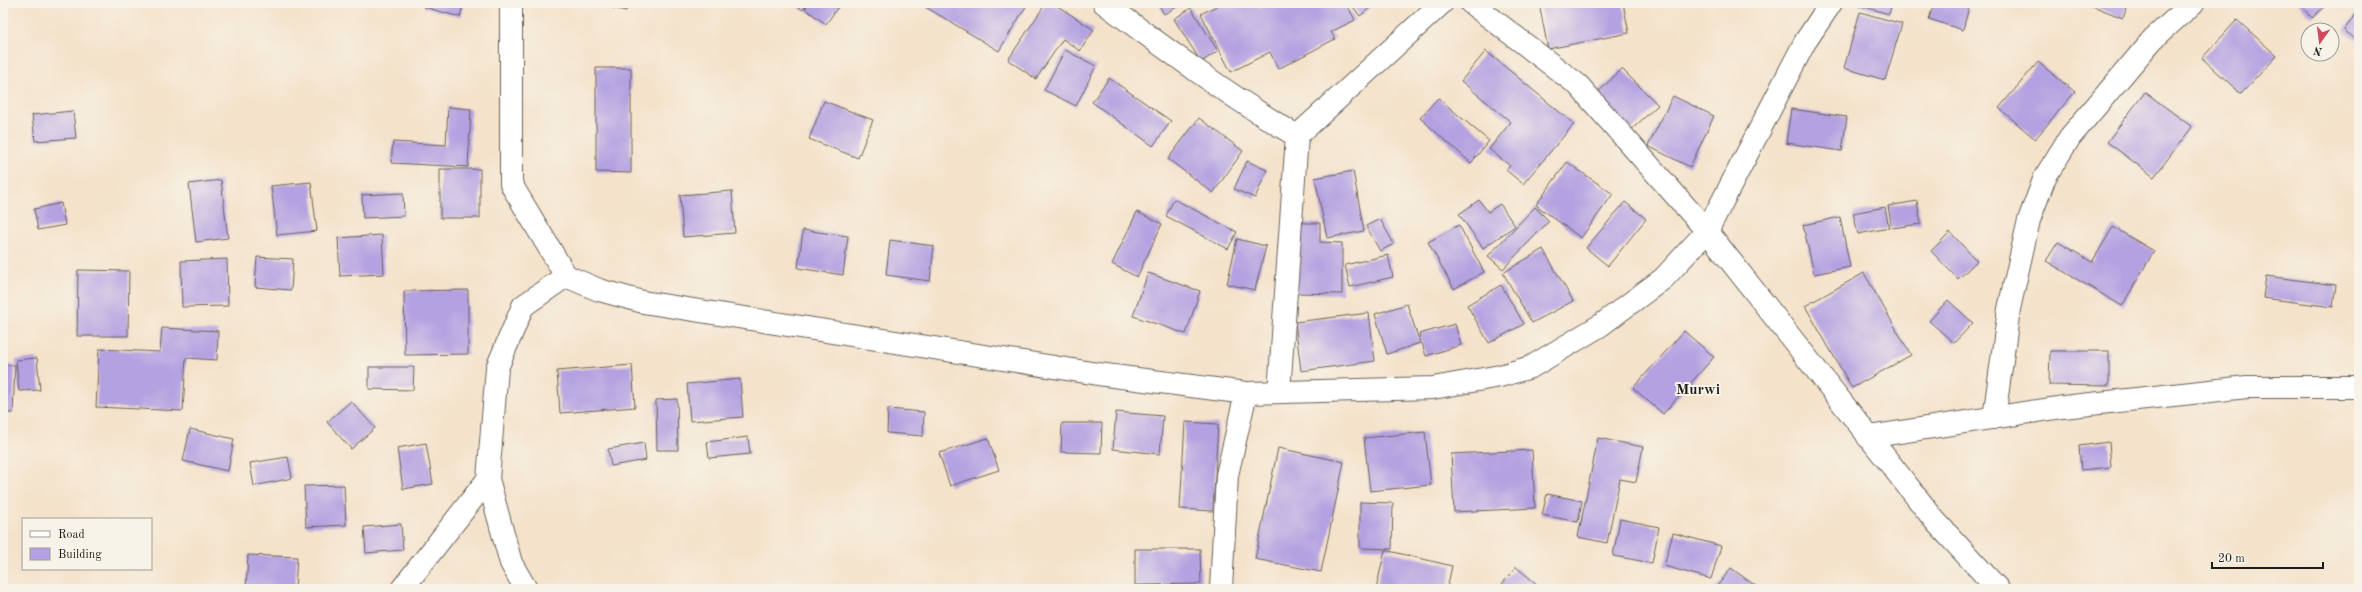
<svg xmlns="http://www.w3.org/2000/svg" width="2362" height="592" viewBox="0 0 2362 592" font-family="'Old Standard TT',serif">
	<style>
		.building { fill: #b4a1e1 }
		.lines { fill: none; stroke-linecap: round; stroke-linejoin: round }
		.street-casing { stroke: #686159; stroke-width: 24 }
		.secondary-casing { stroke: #686159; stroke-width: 24 }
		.street { stroke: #fff; stroke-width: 22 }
		.secondary { stroke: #fff; stroke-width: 22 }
		.labels { text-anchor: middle; stroke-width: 4; stroke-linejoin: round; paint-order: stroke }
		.district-label { font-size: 15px; font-weight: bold; fill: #1c1c1c; stroke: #f7f3e8 }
	</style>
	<rect width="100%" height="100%" fill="#f7f3e8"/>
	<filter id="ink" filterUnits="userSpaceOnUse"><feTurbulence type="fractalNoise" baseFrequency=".025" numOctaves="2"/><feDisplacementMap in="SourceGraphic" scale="8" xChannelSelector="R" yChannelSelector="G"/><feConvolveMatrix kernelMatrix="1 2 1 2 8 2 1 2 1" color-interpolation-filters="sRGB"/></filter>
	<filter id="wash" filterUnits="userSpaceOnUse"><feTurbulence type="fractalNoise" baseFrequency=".012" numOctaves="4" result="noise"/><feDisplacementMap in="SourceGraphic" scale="16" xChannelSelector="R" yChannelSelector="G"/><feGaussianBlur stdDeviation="0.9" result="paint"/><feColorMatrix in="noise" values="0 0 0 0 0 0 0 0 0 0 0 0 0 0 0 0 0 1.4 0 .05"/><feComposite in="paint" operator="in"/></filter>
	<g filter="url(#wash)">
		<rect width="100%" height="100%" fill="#f4e2ca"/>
		<g id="blocks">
			<!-- building -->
			<path class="building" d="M 425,3 L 464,3 L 460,17 L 424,7 Z
				M 591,3 L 627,3 L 626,11 Z
				M 792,3 L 807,3 L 803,10 Z
				M 809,3 L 841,3 L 826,24 L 805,9 Z
				M 919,3 L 1028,3 L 999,51 Z
				M 1046,3 L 1053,3 L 1094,30 L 1080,51 L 1063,39 L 1036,79 L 1008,60 Z
				M 1158,3 L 1184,3 L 1164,14 Z
				M 1222,3 L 1256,3 L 1259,8 L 1270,3 L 1346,3 L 1355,20 L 1331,32 L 1335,39 L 1278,69 L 1270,52 L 1231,72 L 1201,14 Z
				M 1350,3 L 1376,3 L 1360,16 Z
				M 1539,3 L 1623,3 L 1629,33 L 1548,49 Z
				M 1858,3 L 1892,3 L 1889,14 L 1858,5 Z
				M 1934,3 L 1955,3 L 1969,7 L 1963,30 L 1929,19 Z
				M 2085,3 L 2129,3 L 2123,18 Z
				M 2298,3 L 2328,3 L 2312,18 Z
				M 1191,8 L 1218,51 L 1201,62 L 1174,19 Z
				M 2359,10 L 2359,42 L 2344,30 Z
				M 1860,12 L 1902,24 L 1885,80 L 1844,68 Z
				M 2237,20 L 2277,56 L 2241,94 L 2202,58 Z
				M 1065,50 L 1096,66 L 1076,106 L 1044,90 Z
				M 1486,51 L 1574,124 L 1523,184 L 1506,170 L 1510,166 L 1489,149 L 1511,122 L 1461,81 Z
				M 2038,62 L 2075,92 L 2035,139 L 1999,108 Z
				M 596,68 L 631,68 L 631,173 L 596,172 Z
				M 1622,69 L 1658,105 L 1631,130 L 1596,94 Z
				M 1109,78 L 1171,121 L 1153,146 L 1092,102 Z
				M 2145,92 L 2192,127 L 2154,177 L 2107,142 Z
				M 1673,96 L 1714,116 L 1690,167 L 1648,146 Z
				M 1438,98 L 1489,141 L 1471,163 L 1420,118 Z
				M 824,101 L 873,120 L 858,158 L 809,139 Z
				M 448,107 L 471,109 L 468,167 L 391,163 L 393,142 L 446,145 Z
				M 1791,109 L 1847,117 L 1842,151 L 1786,143 Z
				M 73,111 L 76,138 L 35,141 L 32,115 Z
				M 1199,118 L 1243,151 L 1213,193 L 1168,159 Z
				M 1247,161 L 1267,170 L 1255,198 L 1234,189 Z
				M 1567,162 L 1613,194 L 1581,238 L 1536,205 Z
				M 440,169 L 480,169 L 480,218 L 440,218 Z
				M 1353,171 L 1364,231 L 1327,238 L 1315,178 Z
				M 221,180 L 228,238 L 196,242 L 189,184 Z
				M 311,182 L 317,231 L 277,235 L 271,186 Z
				M 732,191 L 735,233 L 683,237 L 680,195 Z
				M 403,193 L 404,216 L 363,218 L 362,195 Z
				M 1174,199 L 1237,232 L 1228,249 L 1166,216 Z
				M 1479,200 L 1488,212 L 1500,204 L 1515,226 L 1483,248 L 1459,214 Z
				M 1917,201 L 1921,224 L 1892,228 L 1888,206 Z
				M 1625,202 L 1646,219 L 1608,266 L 1586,248 Z
				M 61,203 L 65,225 L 38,230 L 34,209 Z
				M 1535,207 L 1549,221 L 1503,269 L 1488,256 Z
				M 1885,207 L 1889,228 L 1858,234 L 1853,213 Z
				M 1137,212 L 1162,224 L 1137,277 L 1112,264 Z
				M 1840,217 L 1850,267 L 1814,274 L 1803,225 Z
				M 1380,219 L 1394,244 L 1380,251 L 1366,226 Z
				M 1296,223 L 1320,223 L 1320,242 L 1342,243 L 1342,294 L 1295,293 Z
				M 1459,225 L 1484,272 L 1454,289 L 1428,242 Z
				M 2113,227 L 2154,251 L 2122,306 L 2046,261 L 2058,242 L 2092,262 Z
				M 803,230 L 848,236 L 843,275 L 798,268 Z
				M 1950,232 L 1977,261 L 1958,279 L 1931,251 Z
				M 382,235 L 384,274 L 340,276 L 338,238 Z
				M 1237,239 L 1266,246 L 1255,290 L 1227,284 Z
				M 890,240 L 934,246 L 930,281 L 886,275 Z
				M 1543,249 L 1573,301 L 1532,323 L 1503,273 Z
				M 1388,255 L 1393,277 L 1350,287 L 1345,265 Z
				M 257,257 L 293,259 L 291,290 L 255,287 Z
				M 227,259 L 228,306 L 182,307 L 181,261 Z
				M 78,270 L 129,271 L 128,336 L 77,336 Z
				M 1148,273 L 1200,291 L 1186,334 L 1133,316 Z
				M 1864,273 L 1911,355 L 1852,388 L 1805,306 Z
				M 2266,276 L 2336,285 L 2333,307 L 2263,298 Z
				M 1501,285 L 1524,324 L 1489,343 L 1467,305 Z
				M 468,290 L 468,354 L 405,355 L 404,291 Z
				M 1948,300 L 1973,323 L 1954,343 L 1929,321 Z
				M 1407,304 L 1420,343 L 1387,354 L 1375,314 Z
				M 1369,313 L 1375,361 L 1301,371 L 1295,322 Z
				M 1455,324 L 1461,345 L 1426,356 L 1419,334 Z
				M 162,328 L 218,331 L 217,360 L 186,358 L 183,411 L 96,407 L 99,349 L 160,352 Z
				M 1684,331 L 1714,357 L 1663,414 L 1633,388 Z
				M 2050,351 L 2109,351 L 2109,386 L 2049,385 Z
				M 37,358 L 40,390 L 19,391 L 16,360 Z
				M 3,365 L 15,365 L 13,413 L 3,413 Z
				M 632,365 L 635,407 L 560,413 L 557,371 Z
				M 369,367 L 414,367 L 413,390 L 369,389 Z
				M 740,379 L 743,417 L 690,421 L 687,384 Z
				M 677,399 L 678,450 L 657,450 L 656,400 Z
				M 351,401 L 375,428 L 351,449 L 327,422 Z
				M 888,409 L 924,412 L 923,436 L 887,433 Z
				M 1116,412 L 1163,416 L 1160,454 L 1113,449 Z
				M 1185,422 L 1218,424 L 1213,511 L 1180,509 Z
				M 1062,423 L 1102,423 L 1101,453 L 1061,452 Z
				M 190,429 L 234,439 L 228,471 L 183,461 Z
				M 1425,432 L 1431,485 L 1370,491 L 1364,438 Z
				M 748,437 L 750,454 L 709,458 L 707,442 Z
				M 988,438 L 999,470 L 950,486 L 939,453 Z
				M 1598,438 L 1643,447 L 1636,482 L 1620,479 L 1607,543 L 1578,537 Z
				M 2109,442 L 2111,467 L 2081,470 L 2079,446 Z
				M 426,443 L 433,484 L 403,489 L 397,448 Z
				M 644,443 L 646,460 L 611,466 L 608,449 Z
				M 1278,448 L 1344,462 L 1321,572 L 1255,559 Z
				M 1532,450 L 1535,508 L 1454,512 L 1451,454 Z
				M 288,457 L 292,478 L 254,486 L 250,463 Z
				M 344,485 L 346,525 L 306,527 L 304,486 Z
				M 1547,494 L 1582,501 L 1578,522 L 1542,515 Z
				M 1360,502 L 1393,503 L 1392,549 L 1360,548 Z
				M 1620,519 L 1659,527 L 1652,563 L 1613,556 Z
				M 401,524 L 403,550 L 366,553 L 364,527 Z
				M 1673,533 L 1721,546 L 1711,579 L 1664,566 Z
				M 1135,549 L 1200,549 L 1201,584 L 1135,585 Z
				M 1385,550 L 1452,566 L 1447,589 L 1376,589 Z
				M 248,555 L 297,557 L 295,589 L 246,589 Z
				M 1516,567 L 1543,589 L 1498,589 Z
				M 1731,568 L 1760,589 L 1715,589 Z
				M 2258,584 L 2271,589 L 2256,589 Z
				M 119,587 L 135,588 L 135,589 L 119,589 Z"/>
		</g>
	</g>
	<g filter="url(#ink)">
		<use href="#blocks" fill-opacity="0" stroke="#686159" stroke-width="1"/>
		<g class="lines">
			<!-- street casing -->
			<g class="street-casing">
				<path id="street" d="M 1104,3 C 1167,50 1229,96 1297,136 L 1442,3
					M 1471,3 L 1578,85 L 1707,231
					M 1279,392 L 1297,136
					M 1994,418 L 2009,309 L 2029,220 L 2045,177 L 2070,137 L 2153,39 L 2193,3
					M 1868,437 L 2063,407 L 2247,387 L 2359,387
					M 402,589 L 488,479
					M 526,589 L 511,563 L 488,479 L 497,368 L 523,306 L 566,276
					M 1221,589 L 1227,475 L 1246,393"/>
			</g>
			<!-- secondary casing -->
			<g class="secondary-casing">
				<path id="secondary" d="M 511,3 L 511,184 L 566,276 L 599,290 L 643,302 L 1098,374 L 1246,393 L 1433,388 L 1500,376 L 1531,367 L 1601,325 L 1664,278 L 1707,231 L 1805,42 L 1831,3
					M 1707,231 L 1936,522 L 1998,589"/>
			</g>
			<!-- street -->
			<use href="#street" class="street"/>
			<!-- secondary -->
			<use href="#secondary" class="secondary"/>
		</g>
	</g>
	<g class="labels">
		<!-- district labels -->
		<g class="district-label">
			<text x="1698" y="394">Murwi</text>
		</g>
	</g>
	<!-- margin -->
	<rect width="2362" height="592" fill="none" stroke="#f7f3e8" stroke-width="16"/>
	<!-- legend -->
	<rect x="22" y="518" width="130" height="52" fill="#f7f3e8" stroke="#9f9d96"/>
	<rect x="30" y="531" width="20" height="6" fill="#ffffff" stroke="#9f9d96"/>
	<text x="58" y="538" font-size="12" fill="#1c1c1c">Road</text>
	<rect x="30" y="548" width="20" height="12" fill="#b4a1e1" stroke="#9f9d96"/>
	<text x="58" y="558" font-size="12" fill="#1c1c1c">Building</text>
	<!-- north arrow -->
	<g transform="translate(2320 42) rotate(194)"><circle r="19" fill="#f7f3e8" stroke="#9f9d96"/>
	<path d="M0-3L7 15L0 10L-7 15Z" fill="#d1495b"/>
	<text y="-6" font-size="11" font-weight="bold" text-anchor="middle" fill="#1c1c1c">N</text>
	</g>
	<!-- scale -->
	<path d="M2212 562v6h111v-6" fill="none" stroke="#1c1c1c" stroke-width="2"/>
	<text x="2218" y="562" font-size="12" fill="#1c1c1c" stroke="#f7f3e8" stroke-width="3" paint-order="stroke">20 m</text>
</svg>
